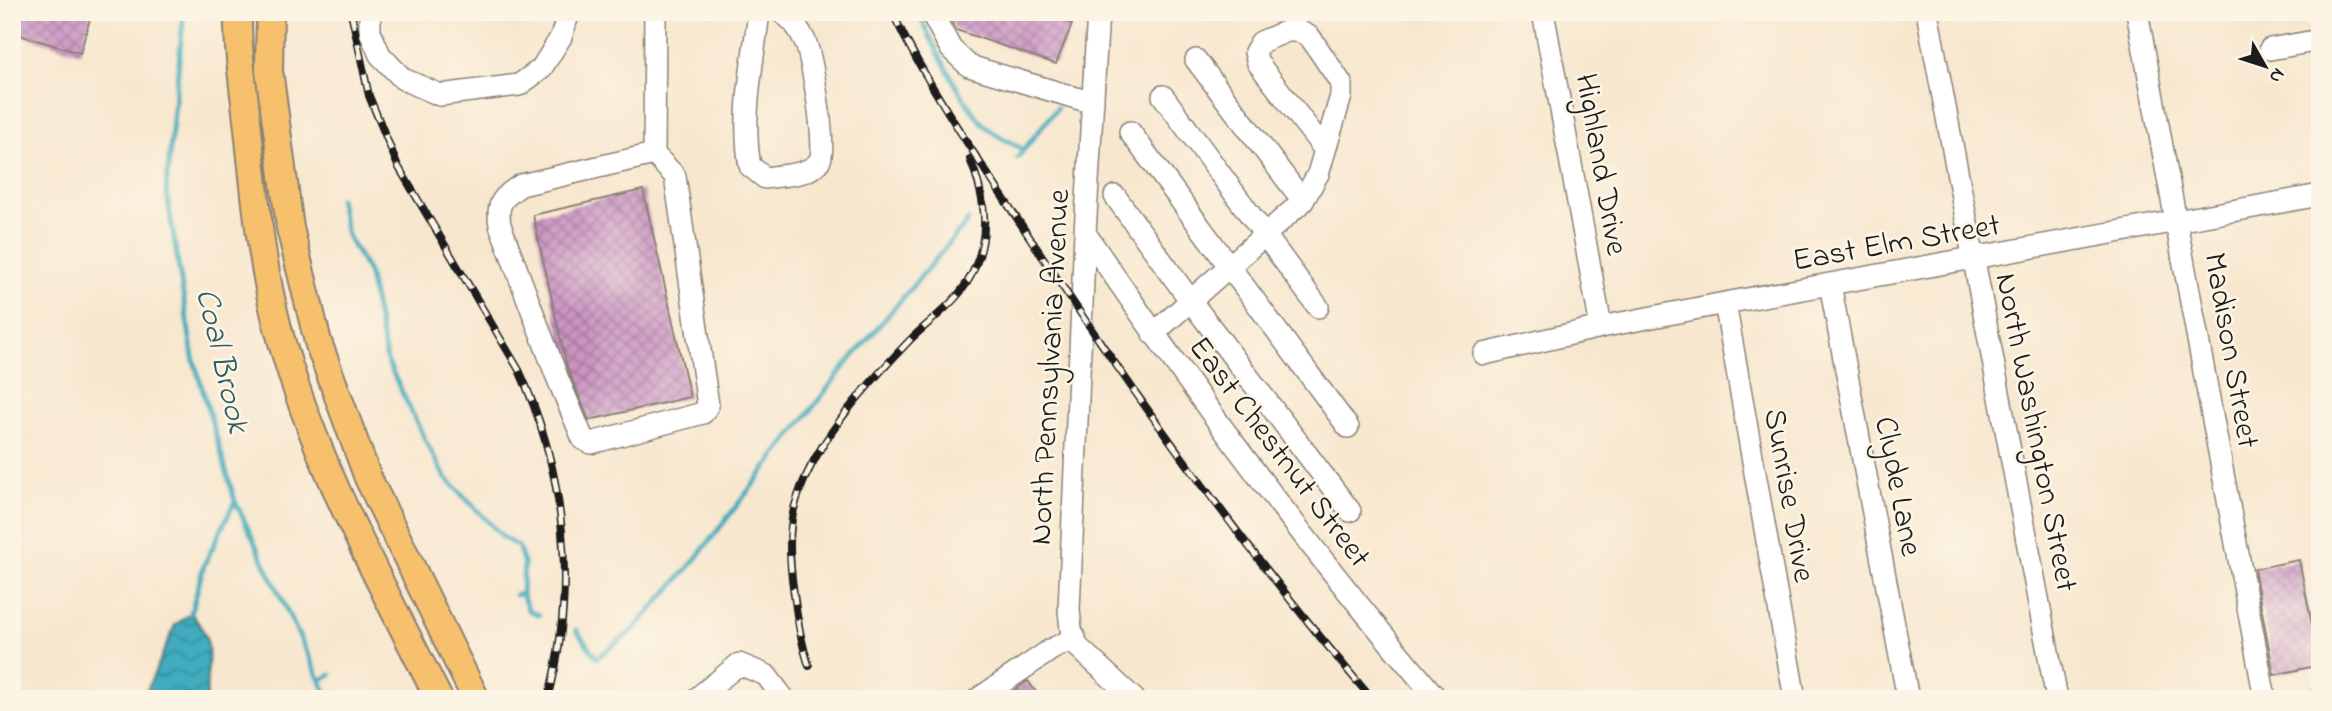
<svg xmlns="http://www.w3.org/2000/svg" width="2332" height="711" viewBox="0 0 2332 711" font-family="'Indie Flower',sans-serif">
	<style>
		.water { fill: url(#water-waves); stroke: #2e646c; stroke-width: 2 }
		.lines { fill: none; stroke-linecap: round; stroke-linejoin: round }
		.stream { stroke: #3facbd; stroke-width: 5 }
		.building { fill: url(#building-cross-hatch) }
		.minor-casing { stroke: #8a8276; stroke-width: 24 }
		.major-casing { stroke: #8a8276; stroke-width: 30 }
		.minor { stroke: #fff; stroke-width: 21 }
		.major { stroke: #f7c06c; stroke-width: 26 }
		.rail-casing { stroke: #1c1c1c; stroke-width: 8 }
		.rail { stroke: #fcf5e5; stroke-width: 5; stroke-dasharray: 16; stroke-linecap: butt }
		.labels { text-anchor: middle; stroke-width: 5; stroke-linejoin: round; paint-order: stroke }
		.street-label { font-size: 32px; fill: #1c1c1c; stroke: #fcf5e5 }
		.water-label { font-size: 33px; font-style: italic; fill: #2c5d64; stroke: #fcf5e5 }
	</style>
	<defs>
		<pattern id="water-waves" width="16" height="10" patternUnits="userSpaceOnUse" patternTransform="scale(1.75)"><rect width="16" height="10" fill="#3facbd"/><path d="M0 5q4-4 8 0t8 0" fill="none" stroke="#348b99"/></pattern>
		<pattern id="building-cross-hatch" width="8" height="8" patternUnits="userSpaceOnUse" patternTransform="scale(1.75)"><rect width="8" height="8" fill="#cb94c3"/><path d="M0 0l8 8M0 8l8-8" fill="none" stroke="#a4789e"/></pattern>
	</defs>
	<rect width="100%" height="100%" fill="#fcf5e5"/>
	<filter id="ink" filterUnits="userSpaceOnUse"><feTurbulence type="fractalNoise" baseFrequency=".0143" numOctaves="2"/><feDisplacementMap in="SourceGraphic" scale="14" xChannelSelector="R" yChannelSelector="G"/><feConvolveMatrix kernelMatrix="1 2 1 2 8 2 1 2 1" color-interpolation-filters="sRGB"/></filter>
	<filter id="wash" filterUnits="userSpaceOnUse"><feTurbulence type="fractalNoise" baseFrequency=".00686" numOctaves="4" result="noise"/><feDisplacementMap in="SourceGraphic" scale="28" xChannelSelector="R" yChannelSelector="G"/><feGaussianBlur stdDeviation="1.57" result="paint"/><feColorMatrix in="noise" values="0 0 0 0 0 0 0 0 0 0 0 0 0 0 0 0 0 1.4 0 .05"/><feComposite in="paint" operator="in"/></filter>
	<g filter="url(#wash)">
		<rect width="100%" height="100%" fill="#f8e7cf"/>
		<!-- water -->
		<path class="water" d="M 191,613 C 220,648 204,659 207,699 L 143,699 L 175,625 Z"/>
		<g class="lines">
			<!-- stream -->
			<path class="stream" d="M 184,12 L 166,189 L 193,357 L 235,501 L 329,699
				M 917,12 C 936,47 953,87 978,118 C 989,133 1008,141 1024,150
				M 1017,158 L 1057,108
				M 339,199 L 347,235 L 368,272 L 387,361 L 428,446 L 445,477 L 505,539 L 518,546 L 524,564 L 522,594
				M 515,595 L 522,594 L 528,610 L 539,615
				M 191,613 L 204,565 L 235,501
				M 576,630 L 597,658 L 633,630 L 690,566 L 845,366 L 968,221
				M 320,680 L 331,675"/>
		</g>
		<g id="blocks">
			<!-- building -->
			<path class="building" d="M 20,12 L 92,12 L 80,53 L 13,33 Z
				M 946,12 L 1061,12 L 1058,19 L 1072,24 L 1056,64 L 956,30 Z
				M 643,190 L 690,397 L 589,420 L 567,367 L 533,215 Z
				M 2299,560 L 2320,665 L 2274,675 L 2254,569 Z
				M 1028,681 L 1041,699 L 1002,699 Z"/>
		</g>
	</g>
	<g filter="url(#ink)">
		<use href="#blocks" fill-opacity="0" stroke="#8a8276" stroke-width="2"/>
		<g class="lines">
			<!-- minor casing -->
			<g class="minor-casing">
				<path id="minor" d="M 370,12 L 370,32 L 380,55 L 403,79 L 440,95 L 519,85 L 541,69 L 561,37 L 569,12
					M 759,12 C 753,62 741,117 750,166 L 765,178 C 781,175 811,176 820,160 C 827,148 812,56 805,41 C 800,30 791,18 781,12
					M 931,12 L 951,49 L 969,66 L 1093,103
					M 1098,12 L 1085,233 L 1069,610 L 1071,629 L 1078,647 L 1134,699
					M 1543,12 L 1601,327
					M 1927,12 L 2057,699
					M 2137,12 L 2265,699
					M 2270,49 L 2320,40
					M 1196,60 L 1303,201
					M 1163,96 L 1318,307
					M 1130,132 L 1348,427
					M 654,154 L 521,185 C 503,197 496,202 500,225 L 557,377 L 583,439 L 591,443 L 703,413 L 708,405 L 675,176 L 654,154 L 655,12
					M 1115,196 L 1190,300 L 1350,511
					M 1085,233 C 1194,394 1310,551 1437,699
					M 1830,284 L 1908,699
					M 1725,303 L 1795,699
					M 1153,334 L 1303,201 L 1318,174 L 1341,96 L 1341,83 L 1310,37 L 1299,31 L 1287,31 L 1261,42 L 1255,52 L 1258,63 L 1325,150
					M 1484,354 L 1601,327 L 1725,303 L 2320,195
					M 696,699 L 739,664 L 766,675 L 784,699
					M 978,699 L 1052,649 L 1075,638
					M 2318,699 L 2320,698"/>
			</g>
			<!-- major casing -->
			<g class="major-casing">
				<path id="major" d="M 238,12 C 237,51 244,90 248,129 C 255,196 261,263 278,328 C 312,457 379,580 439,699
					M 270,12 L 269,70 L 290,228 L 318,342 L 368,478 L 476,699"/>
			</g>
			<!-- minor -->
			<use href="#minor" class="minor"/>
			<!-- major -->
			<use href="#major" class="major"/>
			<!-- rail casing -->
			<g class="rail-casing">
				<path id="rail" d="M 351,12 L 369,96 L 398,166 L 519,370 C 566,472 577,590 548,699
					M 892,12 C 932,95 986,171 1036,247 C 1140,404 1250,556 1372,699
					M 809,666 C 801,642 797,619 794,594 C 790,567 787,536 794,509 C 810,447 865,387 909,341 C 933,317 962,300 975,267 C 991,230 984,194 970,159"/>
			</g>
			<!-- rail -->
			<use href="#rail" class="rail"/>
		</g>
	</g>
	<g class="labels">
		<!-- street labels -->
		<g class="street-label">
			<text transform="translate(1603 164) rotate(80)" y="11">Highland Drive</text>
			<text transform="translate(1896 241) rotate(-10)" y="11">East Elm Street</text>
			<text transform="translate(2233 350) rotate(80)" y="11">Madison Street</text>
			<text transform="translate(1048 367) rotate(-87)" y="11">North Pennsylvania Avenue</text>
			<text transform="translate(2038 432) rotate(79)" y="11">North Washington Street</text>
			<text transform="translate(1281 451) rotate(53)" y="11">East Chestnut Street</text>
			<text transform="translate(1900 486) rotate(79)" y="11">Clyde Lane</text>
			<text transform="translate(1791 495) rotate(80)" y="11">Sunrise Drive</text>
		</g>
		<!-- water labels -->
		<g class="water-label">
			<text transform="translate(225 360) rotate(77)" y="12">Coal Brook</text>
		</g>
	</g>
	<!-- margin -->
	<rect width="2332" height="711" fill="none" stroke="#fcf5e5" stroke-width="42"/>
	<!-- north arrow -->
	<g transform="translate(2265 66) rotate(129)" stroke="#fcf5e5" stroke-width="5" paint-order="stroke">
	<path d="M0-5L12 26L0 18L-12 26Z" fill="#1c1c1c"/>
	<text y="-10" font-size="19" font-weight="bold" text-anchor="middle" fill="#1c1c1c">N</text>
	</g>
</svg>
